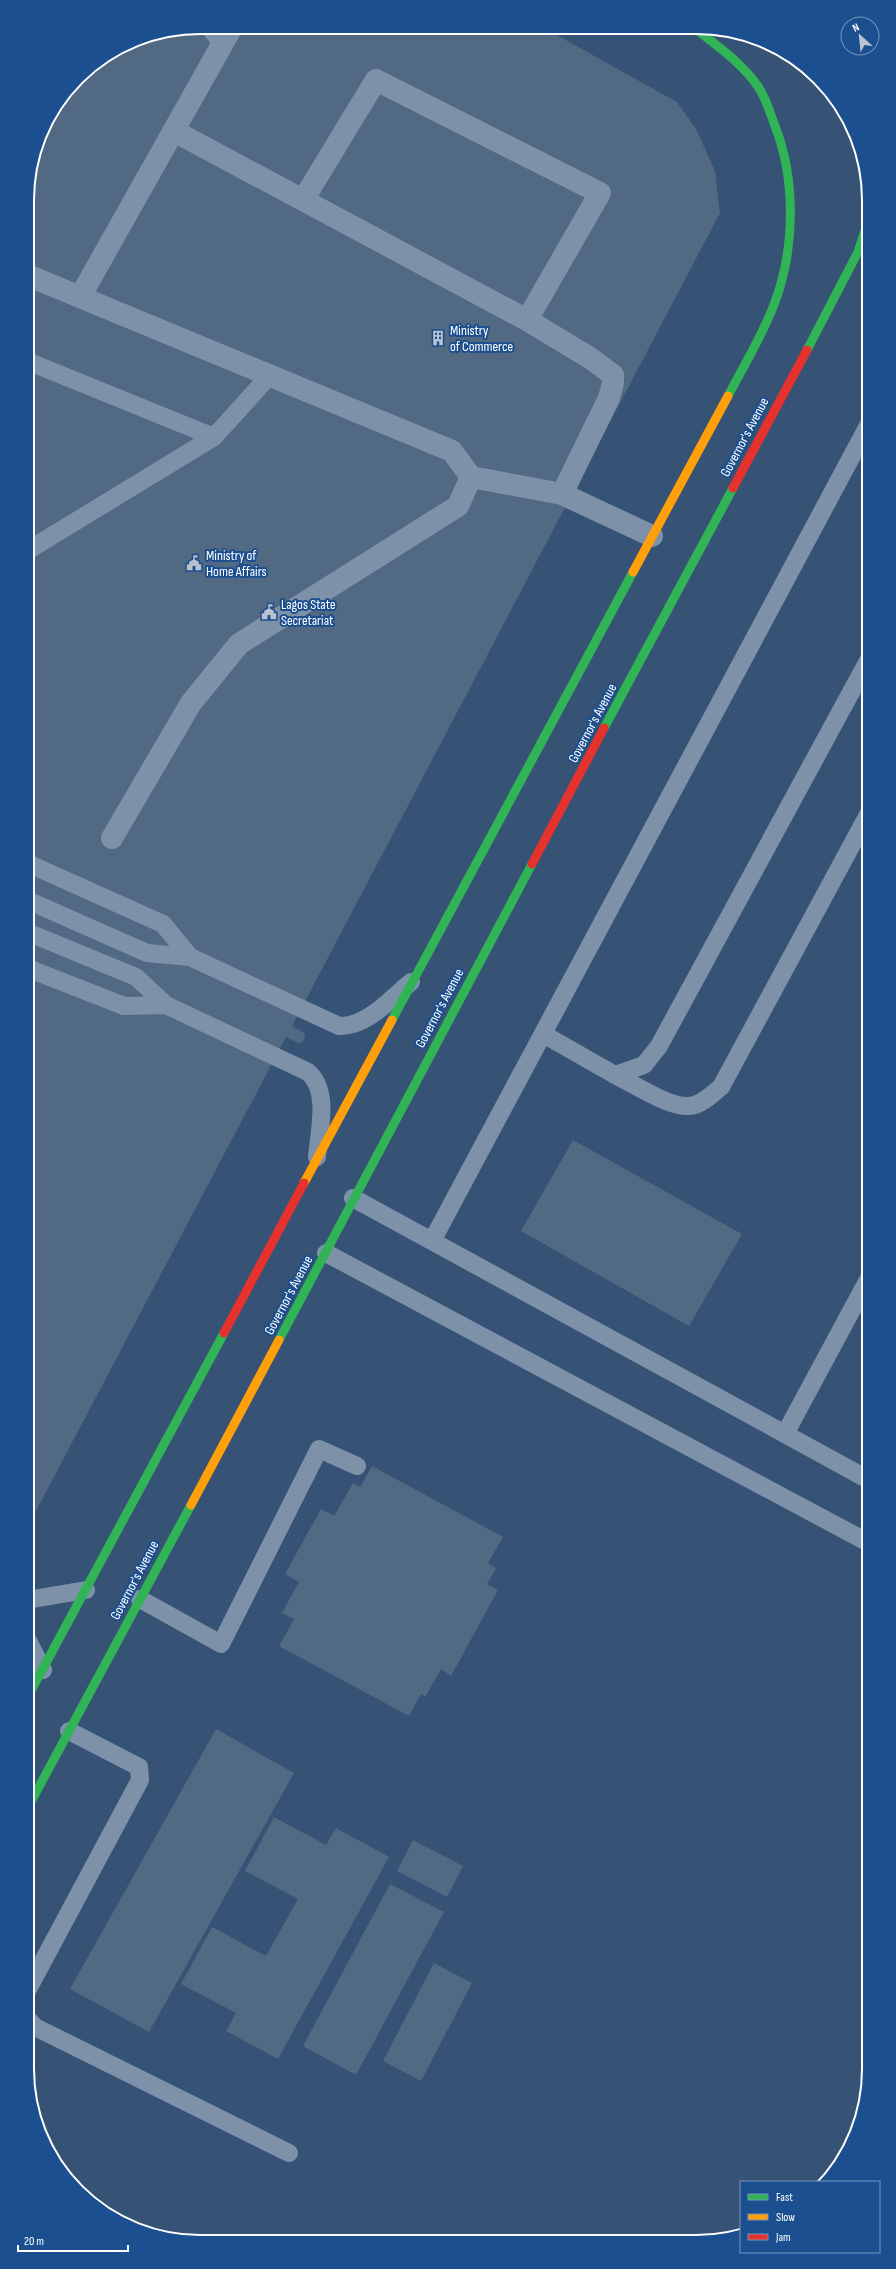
<svg xmlns="http://www.w3.org/2000/svg" width="896" height="2269" viewBox="0 0 896 2269" font-family="'Sofia Sans Condensed',sans-serif">
	<style>
		.building { fill: #526984 }
		.lines { fill: none; stroke-linecap: round; stroke-linejoin: round }
		.lane { stroke: #7d92a8; stroke-width: 18 }
		.street { stroke: #7d92a8; stroke-width: 22 }
		.fast { stroke: #30b455; stroke-width: 9 }
		.slow { stroke: #ff9f0a; stroke-width: 9 }
		.jam { stroke: #e5322d; stroke-width: 9 }
		.labels { text-anchor: middle; stroke-width: 4; stroke-linejoin: round; paint-order: stroke }
		.poi-label { font-size: 14px; fill: #fff; stroke: #1b4f8f; text-anchor: start }
		.street-label { font-size: 14px; fill: #fff; stroke: #1b4f8f }
		.rim { fill: none; stroke: #fff; stroke-width: 2 }
	</style>
	<rect width="100%" height="100%" fill="#365274"/>
	<!-- building -->
	<path class="building" d="M 200,27 L 546,29 L 677,102 L 696,129 L 715,171 L 720,213 L 292,1026 L 304,1033 L 305,1037 L 303,1042 L 298,1043 L 286,1037 L 27,1528 L 27,188 L 45,123 L 86,70 L 134,40 Z
		M 573,1140 L 742,1234 L 689,1326 L 521,1231 Z
		M 372,1466 L 503,1537 L 488,1563 L 496,1568 L 487,1584 L 498,1590 L 451,1676 L 441,1669 L 425,1697 L 421,1694 L 409,1716 L 279,1646 L 294,1619 L 282,1613 L 299,1582 L 285,1574 L 321,1509 L 334,1516 L 353,1483 L 360,1487 Z
		M 216,1729 L 294,1773 L 149,2032 L 70,1989 Z
		M 274,1817 L 326,1845 L 336,1828 L 389,1857 L 278,2059 L 226,2031 L 236,2013 L 181,1984 L 212,1927 L 266,1956 L 298,1899 L 245,1871 Z
		M 413,1840 L 463,1866 L 447,1897 L 397,1871 Z
		M 390,1884 L 444,1912 L 356,2075 L 303,2046 Z
		M 434,1963 L 472,1983 L 421,2081 L 383,2061 Z"/>
	<g class="lines">
		<!-- lane -->
		<path class="lane" d="M 209,27 L 223,44
			M 27,361 L 214,437
			M 27,551 L 214,437 L 270,375
			M 27,863 L 163,924 L 190,957
			M 27,900 L 147,953 L 190,957 L 339,1026 C 367,1027 390,999 411,982
			M 27,932 L 136,977 L 166,1005 L 308,1072 C 330,1091 319,1131 317,1157
			M 27,968 L 124,1006 L 166,1005
			M 543,1034 L 615,1075 L 644,1065 L 659,1046 L 869,659
			M 615,1075 C 634,1084 669,1108 690,1106 C 702,1105 712,1094 721,1087 L 869,813
			M 353,1198 L 869,1480
			M 432,1241 L 869,424
			M 326,1253 L 869,1543
			M 785,1434 L 869,1278
			M 140,1599 L 221,1644 L 319,1449 L 357,1466
			M 27,1600 L 86,1590
			M 27,1639 L 43,1670
			M 27,1991 L 140,1780 L 139,1767 L 69,1731
			M 27,2018 L 35,2027 L 289,2153"/>
		<!-- street -->
		<path class="street" d="M 174,131 L 527,320 L 590,358 L 613,375 L 613,383 L 609,398 L 562,494 L 471,477
			M 303,200 L 376,80 L 600,193 L 527,320
			M 27,275 L 452,451 L 471,477 L 458,506 L 239,644 L 191,703 L 112,838
			M 80,297 L 232,27
			M 562,494 L 652,536"/>
		<!-- fast -->
		<path class="fast" d="M 697,30 C 719,47 741,63 757,85 C 766,97 770,113 775,126 C 796,180 795,248 775,302 C 763,335 744,365 728,396
			M 807,350 L 858,252 L 869,218
			M 604,728 L 733,488
			M 392,1020 L 633,572
			M 279,1340 L 532,864
			M 27,1698 L 224,1333
			M 27,1809 L 191,1505"/>
		<!-- slow -->
		<path class="slow" d="M 633,572 L 728,396
			M 304,1183 L 392,1020
			M 191,1505 L 279,1340"/>
		<!-- jam -->
		<path class="jam" d="M 733,488 L 807,350
			M 532,864 L 604,728
			M 224,1333 L 304,1183"/>
	</g>
	<!-- icons -->
	<defs>
		<g id="building-bare" transform="scale(1.2)"><path d="M-4-6H4V6H1V3H-1V6H-4ZM-2.5-4.3h1.7v1.8h-1.7ZM.8-4.3h1.7v1.8H.8ZM-2.5-1h1.7V.8h-1.7ZM.8-1h1.7V.8H.8Z" fill="#b9c2ce" stroke="#1b4f8f" stroke-width="2.5" paint-order="stroke"/></g>
		<g id="civic-bare" transform="scale(1.2)"><path d="M-.6-6.5H3V-4.5H.6V-3L4-1V1h2V6H-6V1h2V-1L-.6-3ZM-1.2 2.5V6h2.4V2.5Z" fill="#b9c2ce" stroke="#1b4f8f" stroke-width="2.5" paint-order="stroke"/></g>
	</defs>
	<g fill-rule="evenodd">
		<use href="#building-bare" x="438" y="338"/>
		<use href="#civic-bare" x="194" y="563"/>
		<use href="#civic-bare" x="269" y="612"/>
	</g>
	<g class="labels">
		<!-- poi labels -->
		<g class="poi-label">
			<text x="450" y="335">Ministry<tspan x="450" dy="16">of Commerce</tspan></text>
			<text x="206" y="560">Ministry of<tspan x="206" dy="16">Home Affairs</tspan></text>
			<text x="281" y="609">Lagos State<tspan x="281" dy="16">Secretariat</tspan></text>
		</g>
		<!-- street labels -->
		<g class="street-label">
			<text transform="translate(744 437) rotate(-62)" y="5">Governor's Avenue</text>
			<text transform="translate(592 723) rotate(-62)" y="5">Governor's Avenue</text>
			<text transform="translate(439 1008) rotate(-62)" y="5">Governor's Avenue</text>
			<text transform="translate(288 1295) rotate(-62)" y="5">Governor's Avenue</text>
			<text transform="translate(134 1580) rotate(-62)" y="5">Governor's Avenue</text>
		</g>
	</g>
	<!-- crop -->
	<path d="M0 0H896V2269H0ZM200 34H696A166 166 0 0 1 862 200V2069A166 166 0 0 1 696 2235H200A166 166 0 0 1 34 2069V200A166 166 0 0 1 200 34Z" fill="#1b4f8f" fill-rule="evenodd"/>
	<path class="rim" d="M200 34H696A166 166 0 0 1 862 200V2069A166 166 0 0 1 696 2235H200A166 166 0 0 1 34 2069V200A166 166 0 0 1 200 34Z"/>
	<!-- legend -->
	<rect x="740" y="2181" width="140" height="72" fill="#1b4f8f" stroke="#7695bc"/>
	<rect x="748" y="2194" width="20" height="6" fill="#30b455" stroke="#7695bc"/>
	<text x="776" y="2201" font-size="12" fill="#ffffff">Fast</text>
	<rect x="748" y="2214" width="20" height="6" fill="#ff9f0a" stroke="#7695bc"/>
	<text x="776" y="2221" font-size="12" fill="#ffffff">Slow</text>
	<rect x="748" y="2234" width="20" height="6" fill="#e5322d" stroke="#7695bc"/>
	<text x="776" y="2241" font-size="12" fill="#ffffff">Jam</text>
	<!-- north arrow -->
	<g transform="translate(860 36) rotate(333)"><circle r="19" fill="#1b4f8f" stroke="#7695bc"/>
	<path d="M0-3L7 15L0 10L-7 15Z" fill="#b9c2ce"/>
	<text y="-6" font-size="11" font-weight="bold" text-anchor="middle" fill="#ffffff">N</text>
	</g>
	<!-- scale -->
	<path d="M18 2245v6h110v-6" fill="none" stroke="#ffffff" stroke-width="2"/>
	<text x="24" y="2245" font-size="12" fill="#ffffff" stroke="#1b4f8f" stroke-width="3" paint-order="stroke">20 m</text>
</svg>
